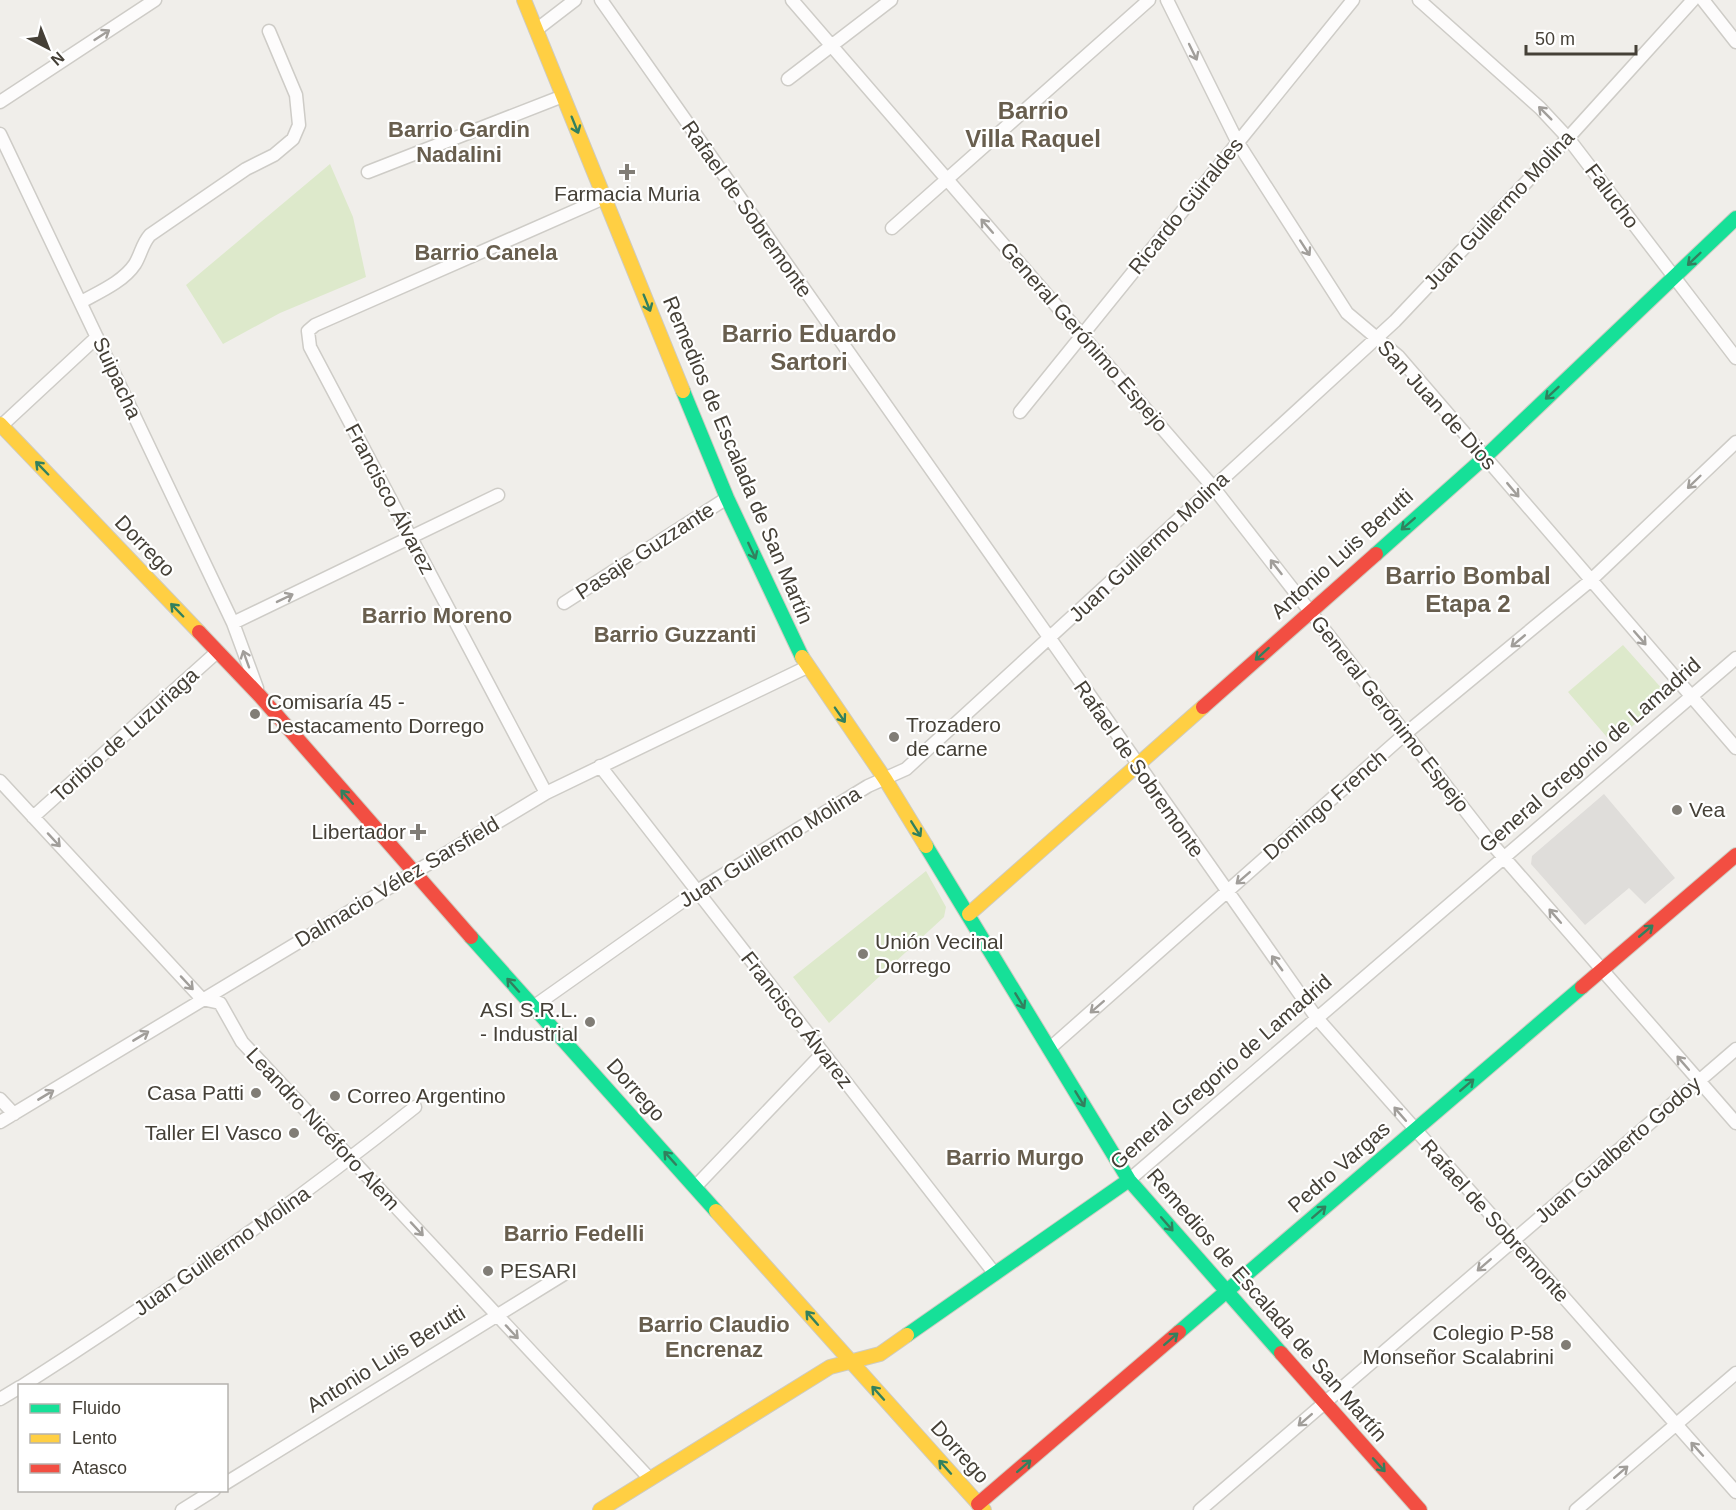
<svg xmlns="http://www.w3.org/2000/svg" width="1736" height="1510" viewBox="0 0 1736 1510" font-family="Helvetica,sans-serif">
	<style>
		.green { fill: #dde9cb }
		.parking { fill: #dfddda }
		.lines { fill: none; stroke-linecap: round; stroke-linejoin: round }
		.street-casing { stroke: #ceccc7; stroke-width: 15 }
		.fast-casing { stroke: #cecbc1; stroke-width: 16 }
		.slow-casing { stroke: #cecbc1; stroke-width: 16 }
		.jam-casing { stroke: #cecbc1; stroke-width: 16 }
		.street { stroke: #fdfcfc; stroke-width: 12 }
		.fast { stroke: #16e098; stroke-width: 14 }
		.slow { stroke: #ffcf43; stroke-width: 14 }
		.jam { stroke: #f24e42; stroke-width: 14 }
		.oneway { stroke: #a19e9a }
		.oneway2 { stroke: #32805e }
		.poi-dot { fill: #817d76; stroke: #fff; stroke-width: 2 }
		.labels { text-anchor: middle; stroke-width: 4.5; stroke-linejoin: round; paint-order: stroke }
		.poi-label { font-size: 21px; fill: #454037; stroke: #fff; text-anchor: start }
		.street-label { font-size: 21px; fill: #454037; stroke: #fff }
		.neighbourhood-label { font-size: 22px; font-weight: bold; fill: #685e4e; stroke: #fff }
		.quarter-label { font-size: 24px; font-weight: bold; fill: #685e4e; stroke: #fff }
	</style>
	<rect width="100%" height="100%" fill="#f0eeea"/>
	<!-- green -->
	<path class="green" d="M 330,164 L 353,217 L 366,277 L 280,313 L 223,344 L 186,285 Z
		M 1623,645 L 1664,691 L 1664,700 L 1612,743 L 1568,692 Z
		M 926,871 L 946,907 L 944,917 L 829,1023 L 793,977 Z"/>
	<!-- parking -->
	<path class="parking" d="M 1604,794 L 1675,878 L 1645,904 L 1629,888 L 1585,925 L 1531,864 L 1532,856 Z"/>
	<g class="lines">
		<!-- street casing -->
		<g class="street-casing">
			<path id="street" d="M 601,0 L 1316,1017 L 1736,1492
				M 792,0 L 1213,487 L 1486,837 L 1736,1123
				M 1167,0 L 1238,143 L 1347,313 L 1398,356 L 1736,748
				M 1419,0 L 1540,108 L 1568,138 L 1736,358
				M 1703,0 L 1736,42
				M 536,30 L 575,0
				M 788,79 L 891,0
				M 0,102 L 155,0
				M 0,134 L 233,623 L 257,688
				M 368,172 L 563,96
				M 892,228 L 1149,0
				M 81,302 C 99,292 123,282 135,264 C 141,254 142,244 150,235 L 246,169 L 274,155 L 293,139 L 299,125 L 296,95 L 269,31
				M 1020,412 L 1353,0
				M 0,427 L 97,337
				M 564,603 L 727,498
				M 233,623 L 498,495
				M 600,766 L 995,1274
				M 0,781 L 202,999 L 220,1003 L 242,1042 L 650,1479
				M 546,793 L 310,347 L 308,331 L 315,325 L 604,198
				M 33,817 L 217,652
				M 533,1007 L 697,891 L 868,786 L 906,769 L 1395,321 L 1568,138 L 1693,0
				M 1049,1049 L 1405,734 L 1590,581 L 1736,442
				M 0,1099 L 14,1114
				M 0,1122 L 546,793 L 807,667
				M 1129,1180 L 1736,658
				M 696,1186 L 823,1053
				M 22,1386 C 158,1299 289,1208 415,1107
				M 0,1399 L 20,1387
				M 226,1483 L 569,1271
				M 182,1510 L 214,1490
				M 1200,1510 L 1736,1049
				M 1576,1510 L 1736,1373"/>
		</g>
		<!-- fast casing -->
		<g class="fast-casing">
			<path id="fast" d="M 683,391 L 727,498 L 802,657
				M 1376,554 L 1485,457 L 1736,218
				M 926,846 L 1129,1180 L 1281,1353
				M 471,937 L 716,1211
				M 1179,1332 L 1582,987
				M 907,1335 L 1129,1180"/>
		</g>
		<!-- slow casing -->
		<g class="slow-casing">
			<path id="slow" d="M 524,0 L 683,391
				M 0,424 L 199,632
				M 802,657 L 885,779 L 926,846
				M 969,914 L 1203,707
				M 716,1211 L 984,1510
				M 600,1510 L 830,1367 L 880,1354 L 907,1335"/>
		</g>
		<!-- jam casing -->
		<g class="jam-casing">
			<path id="jam" d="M 199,632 L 260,696 L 471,937
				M 1203,707 L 1376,554
				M 1582,987 L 1736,855
				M 1281,1353 L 1420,1510
				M 978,1504 L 1179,1332"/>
		</g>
		<!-- street -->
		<use href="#street" class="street"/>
		<!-- fast -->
		<use href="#fast" class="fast"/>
		<!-- slow -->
		<use href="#slow" class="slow"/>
		<!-- jam -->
		<use href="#jam" class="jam"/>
	</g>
	<!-- one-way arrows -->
	<defs><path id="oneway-shaft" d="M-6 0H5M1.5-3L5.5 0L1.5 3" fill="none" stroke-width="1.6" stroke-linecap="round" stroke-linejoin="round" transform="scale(1.5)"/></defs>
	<g class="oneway">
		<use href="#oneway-shaft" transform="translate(102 35) rotate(-33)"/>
		<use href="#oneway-shaft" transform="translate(1193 52) rotate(64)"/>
		<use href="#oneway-shaft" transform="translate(1545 113) rotate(-135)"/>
		<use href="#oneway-shaft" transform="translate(987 226) rotate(-131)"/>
		<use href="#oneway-shaft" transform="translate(1305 248) rotate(57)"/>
		<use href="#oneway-shaft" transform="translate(1694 482) rotate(136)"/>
		<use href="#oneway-shaft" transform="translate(1513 490) rotate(50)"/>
		<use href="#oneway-shaft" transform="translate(1276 567) rotate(-128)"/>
		<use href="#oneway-shaft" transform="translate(285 598) rotate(-26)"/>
		<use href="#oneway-shaft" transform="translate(1640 638) rotate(49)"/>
		<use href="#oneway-shaft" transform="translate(1518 641) rotate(140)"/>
		<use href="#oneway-shaft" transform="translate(246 659) rotate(-110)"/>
		<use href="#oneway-shaft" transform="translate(54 840) rotate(47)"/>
		<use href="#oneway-shaft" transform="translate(1243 878) rotate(139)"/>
		<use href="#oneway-shaft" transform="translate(1555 916) rotate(-131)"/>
		<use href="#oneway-shaft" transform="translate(1277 963) rotate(-126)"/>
		<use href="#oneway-shaft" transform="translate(187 983) rotate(47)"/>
		<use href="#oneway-shaft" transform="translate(1097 1007) rotate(139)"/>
		<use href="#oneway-shaft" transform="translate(141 1036) rotate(-31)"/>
		<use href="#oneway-shaft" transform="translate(1683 1063) rotate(-131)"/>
		<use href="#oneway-shaft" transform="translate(46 1095) rotate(-31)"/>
		<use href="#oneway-shaft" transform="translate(1400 1114) rotate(-131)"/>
		<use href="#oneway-shaft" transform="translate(417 1229) rotate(47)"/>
		<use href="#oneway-shaft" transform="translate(1484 1265) rotate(139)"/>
		<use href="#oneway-shaft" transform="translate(512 1332) rotate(47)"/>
		<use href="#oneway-shaft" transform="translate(1305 1420) rotate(139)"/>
		<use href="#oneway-shaft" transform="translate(1697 1449) rotate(-132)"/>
		<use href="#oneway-shaft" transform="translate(1621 1472) rotate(-41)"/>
	</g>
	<g class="oneway2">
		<use href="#oneway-shaft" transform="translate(575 125) rotate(68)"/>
		<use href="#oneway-shaft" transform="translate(1694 259) rotate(136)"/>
		<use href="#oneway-shaft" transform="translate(647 303) rotate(68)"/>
		<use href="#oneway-shaft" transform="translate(1552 393) rotate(137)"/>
		<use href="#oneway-shaft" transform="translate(42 468) rotate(-134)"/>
		<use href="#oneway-shaft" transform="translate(1408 524) rotate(139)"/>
		<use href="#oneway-shaft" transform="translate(752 551) rotate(65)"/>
		<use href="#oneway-shaft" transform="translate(177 610) rotate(-134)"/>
		<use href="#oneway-shaft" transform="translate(1262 654) rotate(138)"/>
		<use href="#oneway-shaft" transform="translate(840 715) rotate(55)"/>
		<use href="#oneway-shaft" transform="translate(347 797) rotate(-131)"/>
		<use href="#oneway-shaft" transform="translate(916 829) rotate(58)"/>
		<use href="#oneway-shaft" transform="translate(1646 931) rotate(-40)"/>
		<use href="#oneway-shaft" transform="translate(513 985) rotate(-132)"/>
		<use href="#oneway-shaft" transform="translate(1020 1001) rotate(59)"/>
		<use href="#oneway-shaft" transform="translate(1467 1085) rotate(-41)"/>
		<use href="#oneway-shaft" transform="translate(1080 1099) rotate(59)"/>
		<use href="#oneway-shaft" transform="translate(670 1158) rotate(-132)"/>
		<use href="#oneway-shaft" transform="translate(1319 1212) rotate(-41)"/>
		<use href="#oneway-shaft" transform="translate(1167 1224) rotate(49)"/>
		<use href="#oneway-shaft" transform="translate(812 1318) rotate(-131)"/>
		<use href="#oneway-shaft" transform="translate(1171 1339) rotate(-41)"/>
		<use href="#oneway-shaft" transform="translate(878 1393) rotate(-132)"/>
		<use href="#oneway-shaft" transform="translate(1379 1465) rotate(48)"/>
		<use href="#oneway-shaft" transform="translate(1024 1466) rotate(-41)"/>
		<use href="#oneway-shaft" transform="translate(945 1467) rotate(-132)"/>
	</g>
	<!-- markers -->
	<g class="poi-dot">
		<path d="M624 163h6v6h6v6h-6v6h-6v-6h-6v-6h6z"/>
		<circle cx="255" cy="714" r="6"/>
		<circle cx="894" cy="737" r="6"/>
		<circle cx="1677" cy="810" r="6"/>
		<path d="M415 823h6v6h6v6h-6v6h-6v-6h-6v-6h6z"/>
		<circle cx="863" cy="954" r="6"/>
		<circle cx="590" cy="1022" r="6"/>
		<circle cx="256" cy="1093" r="6"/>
		<circle cx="335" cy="1096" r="6"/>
		<circle cx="294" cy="1133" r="6"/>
		<circle cx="488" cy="1271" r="6"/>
		<circle cx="1566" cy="1345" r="6"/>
	</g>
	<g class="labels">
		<!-- poi labels -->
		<g class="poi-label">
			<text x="627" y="201" text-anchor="middle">Farmacia Muria</text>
			<text x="267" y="709">Comisaría 45 -<tspan x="267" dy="24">Destacamento Dorrego</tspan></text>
			<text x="906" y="732">Trozadero<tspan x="906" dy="24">de carne</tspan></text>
			<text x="1689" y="817">Vea</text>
			<text x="406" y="839" text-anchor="end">Libertador</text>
			<text x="875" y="949">Unión Vecinal<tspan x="875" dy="24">Dorrego</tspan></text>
			<text x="578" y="1017" text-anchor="end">ASI S.R.L.<tspan x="578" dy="24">- Industrial</tspan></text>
			<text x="244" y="1100" text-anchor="end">Casa Patti</text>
			<text x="347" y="1103">Correo Argentino</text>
			<text x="282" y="1140" text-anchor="end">Taller El Vasco</text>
			<text x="500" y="1278">PESARI</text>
			<text x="1554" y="1340" text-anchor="end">Colegio P-58<tspan x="1554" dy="24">Monseñor Scalabrini</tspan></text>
		</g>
		<!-- street labels -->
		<g class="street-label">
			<text transform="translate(1612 196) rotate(53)" y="7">Falucho</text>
			<text transform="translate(1186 206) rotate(-51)" y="7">Ricardo Güiraldes</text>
			<text transform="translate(747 209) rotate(55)" y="7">Rafael de Sobremonte</text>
			<text transform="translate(1499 210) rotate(-47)" y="7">Juan Guillermo Molina</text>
			<text transform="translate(1084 337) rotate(49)" y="7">General Gerónimo Espejo</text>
			<text transform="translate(117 378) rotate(65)" y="7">Suipacha</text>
			<text transform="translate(1437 405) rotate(48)" y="7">San Juan de Dios</text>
			<text transform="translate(738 460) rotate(67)" y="7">Remedios de Escalada de San Martín</text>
			<text transform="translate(390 499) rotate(62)" y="7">Francisco Álvarez</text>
			<text transform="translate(145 546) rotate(46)" y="7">Dorrego</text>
			<text transform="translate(1149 547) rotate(-43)" y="7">Juan Guillermo Molina</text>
			<text transform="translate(645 551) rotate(-33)" y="7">Pasaje Guzzante</text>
			<text transform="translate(1342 554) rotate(-42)" y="7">Antonio Luis Berutti</text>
			<text transform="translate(1390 714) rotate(52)" y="7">General Gerónimo Espejo</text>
			<text transform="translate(125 735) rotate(-42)" y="7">Toribio de Luzuriaga</text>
			<text transform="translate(1590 755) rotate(-41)" y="7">General Gregorio de Lamadrid</text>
			<text transform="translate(1139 769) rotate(55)" y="7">Rafael de Sobremonte</text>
			<text transform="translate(1325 805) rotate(-41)" y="7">Domingo French</text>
			<text transform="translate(770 847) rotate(-32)" y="7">Juan Guillermo Molina</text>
			<text transform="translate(397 882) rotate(-31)" y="7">Dalmacio Vélez Sarsfield</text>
			<text transform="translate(797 1020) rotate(52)" y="7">Francisco Álvarez</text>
			<text transform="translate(1221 1072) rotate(-41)" y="7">General Gregorio de Lamadrid</text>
			<text transform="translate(636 1090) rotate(48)" y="7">Dorrego</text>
			<text transform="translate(323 1129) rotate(47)" y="7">Leandro Nicéforo Alem</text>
			<text transform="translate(1618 1150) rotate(-41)" y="7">Juan Gualberto Godoy</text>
			<text transform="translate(1339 1167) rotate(-41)" y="7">Pedro Vargas</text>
			<text transform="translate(1495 1221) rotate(48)" y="7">Rafael de Sobremonte</text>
			<text transform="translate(222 1251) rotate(-35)" y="7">Juan Guillermo Molina</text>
			<text transform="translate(1267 1305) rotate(49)" y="7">Remedios de Escalada de San Martín</text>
			<text transform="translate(386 1359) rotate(-32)" y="7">Antonio Luis Berutti</text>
			<text transform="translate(960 1452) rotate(48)" y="7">Dorrego</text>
		</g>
		<!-- neighbourhood labels -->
		<g class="neighbourhood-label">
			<text x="459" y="137">Barrio Gardin<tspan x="459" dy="25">Nadalini</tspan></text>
			<text x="486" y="260">Barrio Canela</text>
			<text x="437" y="623">Barrio Moreno</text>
			<text x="675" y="642">Barrio Guzzanti</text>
			<text x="1015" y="1165">Barrio Murgo</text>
			<text x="574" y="1241">Barrio Fedelli</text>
			<text x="714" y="1332">Barrio Claudio<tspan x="714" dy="25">Encrenaz</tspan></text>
		</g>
		<!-- quarter labels -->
		<g class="quarter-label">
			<text x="1033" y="119">Barrio<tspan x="1033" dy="28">Villa Raquel</tspan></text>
			<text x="809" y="342">Barrio Eduardo<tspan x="809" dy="28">Sartori</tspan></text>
			<text x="1468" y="584">Barrio Bombal<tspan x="1468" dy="28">Etapa 2</tspan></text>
		</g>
	</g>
	<!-- legend -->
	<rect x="18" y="1384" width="210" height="108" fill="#ffffff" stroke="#b5b3af" stroke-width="1.5"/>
	<rect x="30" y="1404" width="30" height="9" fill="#16e098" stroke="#b5b3af" stroke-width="1.5"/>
	<text x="72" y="1414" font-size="18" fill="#454037">Fluido</text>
	<rect x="30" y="1434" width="30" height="9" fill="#ffcf43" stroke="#b5b3af" stroke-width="1.5"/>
	<text x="72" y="1444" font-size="18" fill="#454037">Lento</text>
	<rect x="30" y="1464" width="30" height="9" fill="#f24e42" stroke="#b5b3af" stroke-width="1.5"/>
	<text x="72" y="1474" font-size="18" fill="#454037">Atasco</text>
	<!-- north arrow -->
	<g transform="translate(48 48) rotate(138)" stroke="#ffffff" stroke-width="4.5" paint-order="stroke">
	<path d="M0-4.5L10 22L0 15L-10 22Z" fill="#454037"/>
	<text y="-9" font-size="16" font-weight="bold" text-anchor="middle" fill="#454037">N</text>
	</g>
	<!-- scale -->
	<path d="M1526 45v9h110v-9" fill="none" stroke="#454037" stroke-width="3"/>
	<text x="1535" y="45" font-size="18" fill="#454037" stroke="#ffffff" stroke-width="4.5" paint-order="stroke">50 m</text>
</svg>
